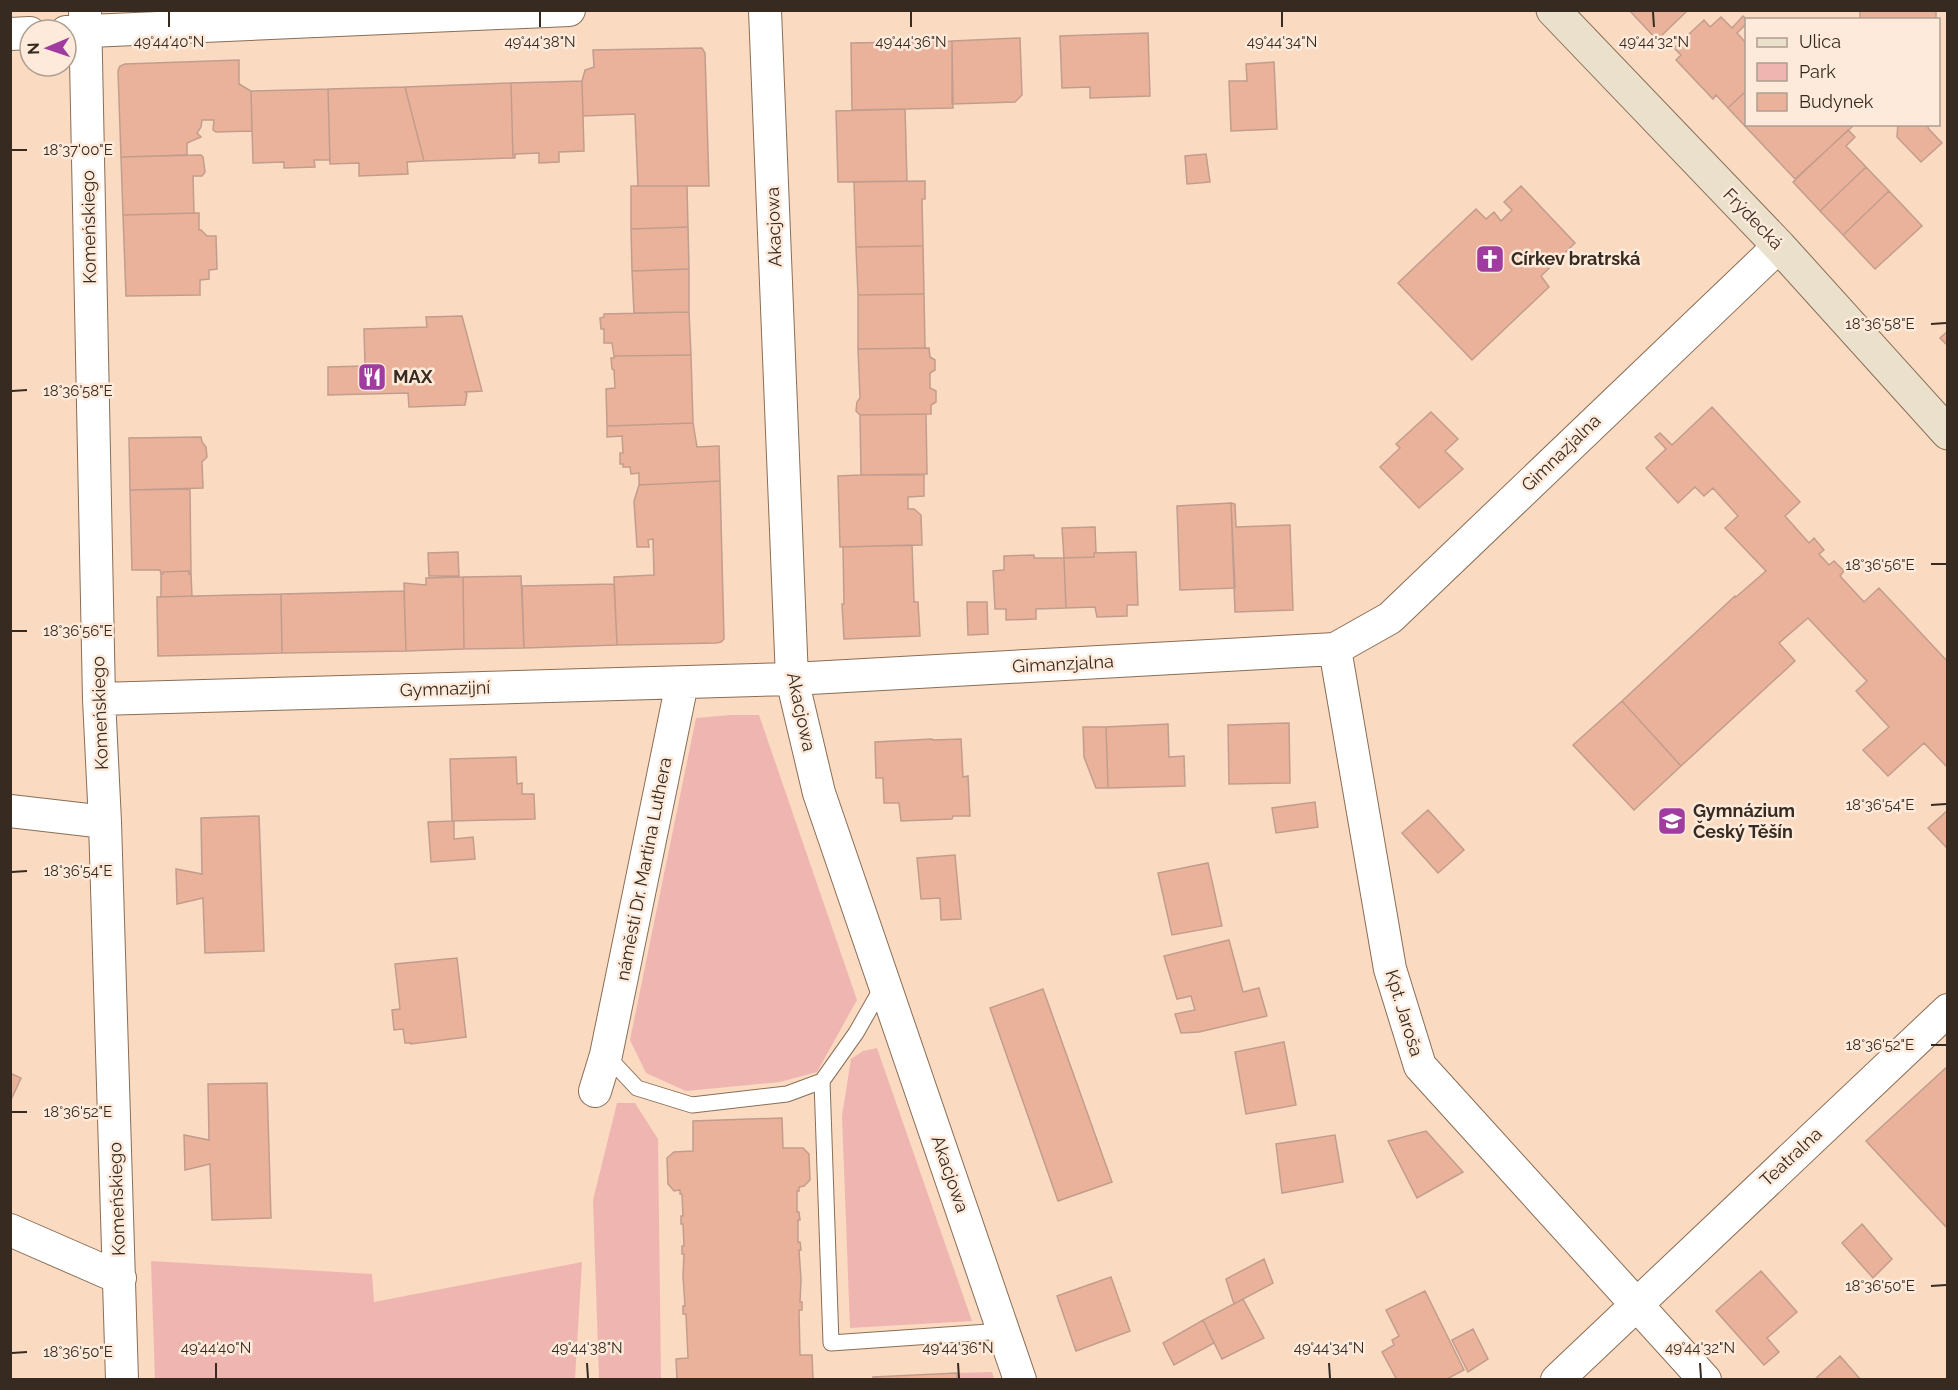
<svg xmlns="http://www.w3.org/2000/svg" width="1958" height="1390" viewBox="0 0 1958 1390" font-family="Raleway,sans-serif">
	<style>
		.green { fill: #efb6b1 }
		.building { fill: #ebb29b; stroke: #c29d8d; stroke-width: 1.5 }
		.lines { fill: none; stroke-linecap: round; stroke-linejoin: round }
		.service-casing { stroke: #896e56; stroke-width: 17 }
		.minor-casing { stroke: #896e56; stroke-width: 34 }
		.secondary-casing { stroke: #896e56; stroke-width: 35 }
		.service { stroke: #fff; stroke-width: 15 }
		.minor { stroke: #fff; stroke-width: 32 }
		.secondary { stroke: #ebe0cc; stroke-width: 33 }
		.ticks { fill: none; stroke: #372b21; stroke-width: 2 }
		.labels { text-anchor: middle; stroke-width: 5; stroke-linejoin: round; paint-order: stroke }
		.street-label { font-size: 18px; fill: #372b21; stroke: #fdeada }
		.poi-label { font-size: 18px; font-weight: bold; fill: #372b21; stroke: #fdeada; text-anchor: start }
		.ticks-label { font-size: 15px; text-anchor: middle; fill: #372b21; stroke: #fdeada; stroke-width: 5; stroke-linejoin: round; paint-order: stroke }
	</style>
	<rect width="100%" height="100%" fill="#fadac0"/>
	<!-- green -->
	<path class="green" d="M 731,715 L 759,715 L 857,1000 L 817,1072 L 780,1082 L 686,1091 L 646,1073 L 630,1040 L 696,718 Z
		M 877,1048 L 972,1321 L 850,1328 L 842,1116 L 851,1059 L 863,1051 Z
		M 617,1103 L 635,1103 L 658,1139 L 661,1379 L 599,1379 L 593,1200 Z
		M 151,1261 L 372,1274 L 374,1302 L 582,1262 L 575,1379 L 155,1379 Z
		M 992,1372 L 994,1379 L 957,1379 L 957,1373 Z"/>
	<!-- building -->
	<path class="building" d="M 1629,10 L 1688,10 L 1657,40 Z
		M 1860,10 L 1936,10 L 1936,20 L 1860,20 Z
		M 1743,16 L 1747,20 L 1746,24 L 1737,33 L 1746,43 L 1746,91 L 1728,108 L 1716,95 L 1713,99 L 1676,60 L 1681,55 L 1674,48 L 1704,20 L 1710,27 L 1721,17 L 1732,28 Z
		M 1148,33 L 1150,96 L 1090,98 L 1090,87 L 1062,88 L 1060,36 Z
		M 1020,38 L 1022,95 L 1015,102 L 952,104 L 952,41 Z
		M 952,41 L 953,108 L 852,110 L 851,43 Z
		M 702,48 L 705,53 L 709,186 L 638,186 L 635,114 L 583,116 L 582,81 L 585,70 L 594,67 L 593,50 Z
		M 239,60 L 239,84 L 251,91 L 252,131 L 216,132 L 213,130 L 214,120 L 202,120 L 201,127 L 197,133 L 201,137 L 187,143 L 187,155 L 121,157 L 118,71 L 120,66 L 125,64 Z
		M 1274,62 L 1277,129 L 1231,131 L 1229,81 L 1247,81 L 1246,64 Z
		M 582,81 L 584,151 L 559,152 L 559,162 L 539,163 L 539,153 L 515,154 L 515,158 L 513,158 L 511,83 Z
		M 511,83 L 513,158 L 424,161 L 405,87 Z
		M 405,87 L 424,161 L 407,162 L 408,174 L 359,176 L 359,163 L 330,164 L 328,89 Z
		M 328,89 L 330,160 L 314,160 L 315,167 L 284,168 L 284,162 L 253,163 L 251,91 Z
		M 1746,91 L 1746,124 L 1850,124 L 1852,127 L 1795,179 L 1728,108 Z
		M 905,109 L 907,181 L 838,182 L 836,111 Z
		M 1898,124 L 1929,124 L 1928,128 L 1942,143 L 1921,162 L 1897,137 Z
		M 1848,130 L 1855,137 L 1846,146 L 1866,167 L 1820,211 L 1793,182 Z
		M 1206,154 L 1210,182 L 1187,184 L 1185,156 Z
		M 201,155 L 203,157 L 205,172 L 202,176 L 193,176 L 194,213 L 123,215 L 121,157 Z
		M 1866,167 L 1889,191 L 1843,235 L 1820,211 Z
		M 925,181 L 925,199 L 922,199 L 923,246 L 856,247 L 854,182 Z
		M 631,186 L 687,186 L 688,227 L 631,229 Z
		M 1521,186 L 1575,243 L 1541,276 L 1549,287 L 1472,360 L 1398,283 L 1476,209 L 1486,219 L 1494,212 L 1501,221 L 1512,210 L 1504,202 Z
		M 1889,191 L 1922,226 L 1875,269 L 1843,235 Z
		M 199,213 L 199,230 L 201,230 L 207,236 L 216,236 L 217,269 L 209,270 L 209,279 L 200,280 L 200,295 L 126,296 L 123,215 Z
		M 688,227 L 689,269 L 632,271 L 631,229 Z
		M 923,246 L 924,294 L 858,295 L 856,247 Z
		M 689,269 L 689,312 L 634,313 L 632,271 Z
		M 924,294 L 925,348 L 858,349 L 858,295 Z
		M 689,312 L 691,355 L 614,356 L 612,343 L 604,343 L 604,329 L 601,329 L 600,318 L 604,317 L 604,314 Z
		M 462,316 L 482,391 L 465,392 L 467,394 L 465,405 L 409,407 L 408,393 L 328,395 L 328,367 L 365,366 L 364,329 L 427,327 L 426,317 Z
		M 1948,331 L 1948,346 L 1940,338 Z
		M 929,348 L 930,357 L 935,360 L 935,370 L 930,373 L 930,388 L 936,391 L 936,402 L 931,405 L 931,414 L 860,415 L 856,411 L 857,402 L 860,398 L 858,349 Z
		M 691,355 L 693,423 L 607,426 L 606,389 L 615,388 L 614,370 L 612,369 L 611,358 L 614,358 L 614,356 Z
		M 1712,407 L 1800,502 L 1785,516 L 1809,543 L 1814,538 L 1824,550 L 1819,554 L 1829,565 L 1834,561 L 1844,571 L 1840,576 L 1864,602 L 1879,588 L 1948,662 L 1948,768 L 1924,743 L 1888,776 L 1863,750 L 1889,727 L 1856,691 L 1867,681 L 1808,618 L 1779,643 L 1795,661 L 1681,766 L 1622,701 L 1735,596 L 1736,597 L 1766,571 L 1725,528 L 1738,516 L 1713,488 L 1704,496 L 1695,487 L 1678,503 L 1646,468 L 1666,449 L 1655,437 L 1660,433 L 1672,445 Z
		M 1431,412 L 1458,439 L 1445,451 L 1463,469 L 1419,508 L 1380,467 L 1400,448 L 1396,444 Z
		M 926,414 L 927,474 L 861,475 L 860,415 Z
		M 693,423 L 697,447 L 719,446 L 720,481 L 639,485 L 639,473 L 631,474 L 630,467 L 623,467 L 623,464 L 620,464 L 620,453 L 623,453 L 622,436 L 607,437 L 607,426 Z
		M 201,437 L 202,442 L 206,447 L 207,457 L 202,462 L 203,488 L 130,490 L 129,438 Z
		M 861,475 L 924,475 L 924,496 L 908,497 L 908,509 L 914,509 L 921,515 L 922,545 L 840,547 L 838,476 Z
		M 720,481 L 724,639 L 721,642 L 716,643 L 617,645 L 614,577 L 654,575 L 653,539 L 648,540 L 649,547 L 637,547 L 634,501 L 639,485 Z
		M 190,489 L 191,574 L 189,574 L 189,571 L 163,572 L 163,574 L 161,574 L 160,570 L 132,570 L 130,490 Z
		M 1231,503 L 1235,504 L 1236,527 L 1290,525 L 1293,610 L 1235,612 Z
		M 1231,503 L 1235,588 L 1180,590 L 1177,506 Z
		M 1095,527 L 1096,553 L 1094,553 L 1094,557 L 1064,558 L 1062,528 Z
		M 912,545 L 914,602 L 918,602 L 920,636 L 844,639 L 842,604 L 844,604 L 843,547 Z
		M 458,552 L 459,576 L 429,576 L 428,553 Z
		M 1136,552 L 1138,605 L 1127,605 L 1127,616 L 1097,617 L 1095,607 L 1066,608 L 1064,558 L 1094,557 L 1094,553 Z
		M 1034,555 L 1034,558 L 1064,558 L 1066,608 L 1036,609 L 1036,619 L 1006,620 L 1006,609 L 995,609 L 993,571 L 1004,570 L 1004,556 Z
		M 189,571 L 189,574 L 191,574 L 192,596 L 161,597 L 161,574 L 163,574 L 163,572 Z
		M 521,576 L 524,648 L 464,649 L 463,577 Z
		M 463,577 L 464,649 L 406,651 L 404,583 L 426,585 L 426,578 Z
		M 614,584 L 617,645 L 524,648 L 522,586 Z
		M 404,591 L 406,651 L 282,653 L 281,594 Z
		M 281,594 L 282,653 L 158,656 L 157,597 Z
		M 967,602 L 987,602 L 988,634 L 968,635 Z
		M 1622,701 L 1681,766 L 1634,810 L 1573,745 Z
		M 1289,723 L 1290,783 L 1229,784 L 1228,725 Z
		M 1168,724 L 1169,757 L 1184,756 L 1185,786 L 1108,788 L 1106,727 Z
		M 1083,727 L 1106,727 L 1108,788 L 1096,788 L 1084,757 Z
		M 932,739 L 933,740 L 961,739 L 963,777 L 968,776 L 970,816 L 953,816 L 952,819 L 901,821 L 899,803 L 884,803 L 883,778 L 876,778 L 875,742 Z
		M 516,757 L 517,784 L 522,783 L 522,794 L 534,794 L 535,819 L 452,821 L 450,759 Z
		M 1315,802 L 1318,827 L 1276,833 L 1272,808 Z
		M 1428,810 L 1464,850 L 1438,873 L 1402,833 Z
		M 1948,810 L 1948,849 L 1928,828 Z
		M 259,816 L 264,951 L 205,953 L 203,898 L 177,904 L 176,869 L 202,874 L 201,818 Z
		M 454,821 L 454,839 L 473,837 L 475,859 L 431,862 L 428,822 Z
		M 955,855 L 961,919 L 941,920 L 940,898 L 921,899 L 917,858 Z
		M 1208,863 L 1222,926 L 1172,935 L 1158,873 Z
		M 1229,940 L 1243,992 L 1259,988 L 1267,1016 L 1199,1032 L 1181,1033 L 1175,1014 L 1195,1010 L 1191,996 L 1177,999 L 1164,956 Z
		M 457,958 L 466,1037 L 411,1044 L 411,1043 L 405,1043 L 403,1029 L 394,1030 L 392,1010 L 400,1009 L 395,964 Z
		M 1043,989 L 1112,1182 L 1058,1201 L 990,1008 Z
		M 1284,1042 L 1296,1105 L 1246,1114 L 1235,1052 Z
		M 1948,1066 L 1948,1229 L 1866,1141 Z
		M 10,1073 L 21,1078 L 10,1102 Z
		M 267,1083 L 271,1218 L 212,1220 L 210,1164 L 185,1170 L 184,1135 L 209,1140 L 208,1084 Z
		M 782,1118 L 783,1148 L 803,1148 L 809,1154 L 810,1180 L 804,1186 L 799,1187 L 799,1191 L 797,1191 L 797,1212 L 799,1212 L 800,1220 L 798,1220 L 798,1242 L 800,1242 L 801,1250 L 799,1250 L 801,1280 L 800,1302 L 802,1302 L 802,1310 L 799,1310 L 800,1355 L 812,1355 L 813,1380 L 677,1380 L 676,1359 L 688,1358 L 686,1314 L 683,1314 L 683,1306 L 685,1306 L 683,1276 L 684,1254 L 682,1254 L 682,1246 L 684,1246 L 683,1224 L 681,1224 L 681,1216 L 683,1216 L 682,1194 L 680,1194 L 680,1190 L 674,1191 L 668,1184 L 667,1158 L 674,1152 L 693,1151 L 693,1121 Z
		M 1426,1131 L 1463,1172 L 1417,1198 L 1388,1141 Z
		M 1335,1135 L 1343,1182 L 1282,1193 L 1276,1144 Z
		M 1862,1224 L 1892,1259 L 1873,1278 L 1842,1243 Z
		M 1264,1259 L 1273,1283 L 1234,1304 L 1226,1279 Z
		M 1761,1271 L 1797,1312 L 1767,1338 L 1779,1352 L 1764,1365 L 1716,1311 Z
		M 1111,1277 L 1130,1331 L 1076,1351 L 1057,1296 Z
		M 1425,1291 L 1464,1370 L 1445,1380 L 1397,1380 L 1382,1352 L 1394,1345 L 1392,1340 L 1399,1336 L 1386,1310 Z
		M 1243,1299 L 1264,1338 L 1222,1359 L 1203,1320 Z
		M 1203,1320 L 1214,1343 L 1174,1365 L 1163,1343 Z
		M 1473,1329 L 1488,1359 L 1468,1372 L 1452,1340 Z
		M 1840,1356 L 1861,1380 L 1814,1380 Z
		M 957,1373 L 957,1380 L 873,1380 L 873,1377 Z"/>
	<g class="lines">
		<!-- service casing -->
		<g class="service-casing">
			<path id="service" d="M 606,1055 L 637,1088 L 692,1105 L 787,1094 L 822,1081 L 856,1033 L 884,984
				M 822,1081 L 831,1343 L 1003,1331"/>
		</g>
		<!-- minor casing -->
		<g class="minor-casing">
			<path id="minor" d="M 85,10 L 99,699 L 105,822 L 122,1380
				M 765,10 L 792,679 L 819,793 L 1020,1380
				M 66,32 L 569,10
				M 10,34 L 30,33
				M 1335,649 L 1390,969 L 1420,1066 L 1705,1380
				M 99,699 L 792,679 L 1335,649 L 1390,618 L 1779,246
				M 10,811 L 105,822
				M 595,1091 L 606,1055 L 682,683
				M 10,1230 L 120,1278
				M 1557,1380 L 1948,1010"/>
		</g>
		<!-- secondary casing -->
		<g class="secondary-casing">
			<path id="secondary" d="M 1553,10 L 1779,246 L 1948,433"/>
		</g>
		<!-- service -->
		<use href="#service" class="service"/>
		<!-- minor -->
		<use href="#minor" class="minor"/>
		<!-- secondary -->
		<use href="#secondary" class="secondary"/>
	</g>
	<!-- ticks -->
	<path class="ticks" d="M 169,12 L 169,27M 540,12 L 540,27M 911,12 L 911,27M 1282,12 L 1282,27M 1653,12 L 1654,27M 12,150 L 27,150M 1931,324 L 1946,323M 12,391 L 27,390M 1931,564 L 1946,564M 12,631 L 27,631M 1931,805 L 1946,804M 12,872 L 27,871M 1931,1045 L 1946,1045M 12,1112 L 27,1112M 1931,1286 L 1946,1285M 12,1353 L 27,1352M 216,1363 L 216,1378M 587,1363 L 588,1378M 958,1363 L 959,1378M 1329,1363 L 1330,1378M 1700,1363 L 1701,1378"/>
	<!-- icons -->
	<defs>
		<g id="church-square" transform="scale(1.5)"><rect x="-9" y="-9" width="18" height="18" rx="4" fill="#a03ba0" stroke="#fdeada"/><path d="M-1.2-6h2.4v3.5h3.3v2.4h-3.3V6h-2.4V-.1h-3.3v-2.4h3.3Z" fill="#fff"/></g>
		<g id="restaurant-square" transform="scale(1.5)"><rect x="-9" y="-9" width="18" height="18" rx="4" fill="#a03ba0" stroke="#fdeada"/><path d="M-5-6h1v4h1v-4h1v4h1v-4h1v5L-1.5 .5V6h-2V.5L-5-1ZM5-6V6H3V1.5H1.5Q1.5-4 5-6Z" fill="#fff"/></g>
		<g id="university-square" transform="scale(1.5)"><rect x="-9" y="-9" width="18" height="18" rx="4" fill="#a03ba0" stroke="#fdeada"/><path d="M0-5L7-2L0 1L-7-2ZM-4 1L0 2.5L4 1V4Q0 6-4 4Z" fill="#fff"/></g>
	</defs>
	<g fill-rule="evenodd">
		<use href="#church-square" x="1490" y="259"/>
		<use href="#restaurant-square" x="372" y="377"/>
		<use href="#university-square" x="1672" y="821"/>
	</g>
	<g class="labels">
		<!-- street labels -->
		<g class="street-label">
			<text transform="translate(1753 219) rotate(46)" y="6">Frýdecká</text>
			<text transform="translate(89 227) rotate(-91)" y="6">Komeńskiego</text>
			<text transform="translate(774 227) rotate(-92)" y="6">Akacjowa</text>
			<text transform="translate(1561 453) rotate(-44)" y="6">Gimnazjalna</text>
			<text transform="translate(1063 664) rotate(-3)" y="6">Gimanzjalna</text>
			<text transform="translate(445 689) rotate(-2)" y="6">Gymnazijní</text>
			<text transform="translate(801 712) rotate(78)" y="6">Akacjowa</text>
			<text transform="translate(100 713) rotate(-92)" y="6">Komeńskiego</text>
			<text transform="translate(644 869) rotate(-79)" y="6">náměstí Dr. Martina Luthera</text>
			<text transform="translate(1404 1013) rotate(73)" y="6">Kpt. Jaroša</text>
			<text transform="translate(1791 1157) rotate(-43)" y="6">Teatralna</text>
			<text transform="translate(950 1174) rotate(71)" y="6">Akacjowa</text>
			<text transform="translate(117 1199) rotate(-92)" y="6">Komeńskiego</text>
		</g>
		<!-- poi labels -->
		<g class="poi-label">
			<text x="1511" y="265">Církev bratrská</text>
			<text x="393" y="383">MAX</text>
			<text x="1693" y="817">Gymnázium<tspan x="1693" dy="21">Český Těšín</tspan></text>
		</g>
	</g>
	<g class="ticks-label">
		<text x="169" y="47">49°44'40"N</text>
		<text x="540" y="47">49°44'38"N</text>
		<text x="911" y="47">49°44'36"N</text>
		<text x="1282" y="47">49°44'34"N</text>
		<text x="1654" y="47">49°44'32"N</text>
		<text x="78" y="155">18°37'00"E</text>
		<text x="1880" y="329">18°36'58"E</text>
		<text x="78" y="396">18°36'58"E</text>
		<text x="1880" y="570">18°36'56"E</text>
		<text x="78" y="636">18°36'56"E</text>
		<text x="1880" y="810">18°36'54"E</text>
		<text x="78" y="876">18°36'54"E</text>
		<text x="1880" y="1050">18°36'52"E</text>
		<text x="78" y="1117">18°36'52"E</text>
		<text x="1880" y="1291">18°36'50"E</text>
		<text x="216" y="1353">49°44'40"N</text>
		<text x="587" y="1353">49°44'38"N</text>
		<text x="958" y="1353">49°44'36"N</text>
		<text x="1329" y="1353">49°44'34"N</text>
		<text x="1700" y="1353">49°44'32"N</text>
		<text x="78" y="1357">18°36'50"E</text>
	</g>
	<!-- border -->
	<rect width="1958" height="1390" fill="none" stroke="#372b21" stroke-width="24"/>
	<!-- legend -->
	<rect x="1745" y="18" width="195" height="108" fill="#fdeada" stroke="#ae9e90" stroke-width="1.5"/>
	<rect x="1757" y="38" width="30" height="9" fill="#ebe0cc" stroke="#ae9e90" stroke-width="1.5"/>
	<text x="1799" y="48" font-size="18" fill="#372b21">Ulica</text>
	<rect x="1757" y="63" width="30" height="18" fill="#efb6b1" stroke="#ae9e90" stroke-width="1.5"/>
	<text x="1799" y="78" font-size="18" fill="#372b21">Park</text>
	<rect x="1757" y="93" width="30" height="18" fill="#ebb29b" stroke="#ae9e90" stroke-width="1.5"/>
	<text x="1799" y="108" font-size="18" fill="#372b21">Budynek</text>
	<!-- north arrow -->
	<g transform="translate(48 48) rotate(268)"><circle r="28" fill="#fdeada" stroke="#ae9e90" stroke-width="1.5"/>
	<path d="M0-4.5L10 22L0 15L-10 22Z" fill="#a03ba0"/>
	<text y="-9" font-size="16" font-weight="bold" text-anchor="middle" fill="#372b21">N</text>
	</g>
</svg>
